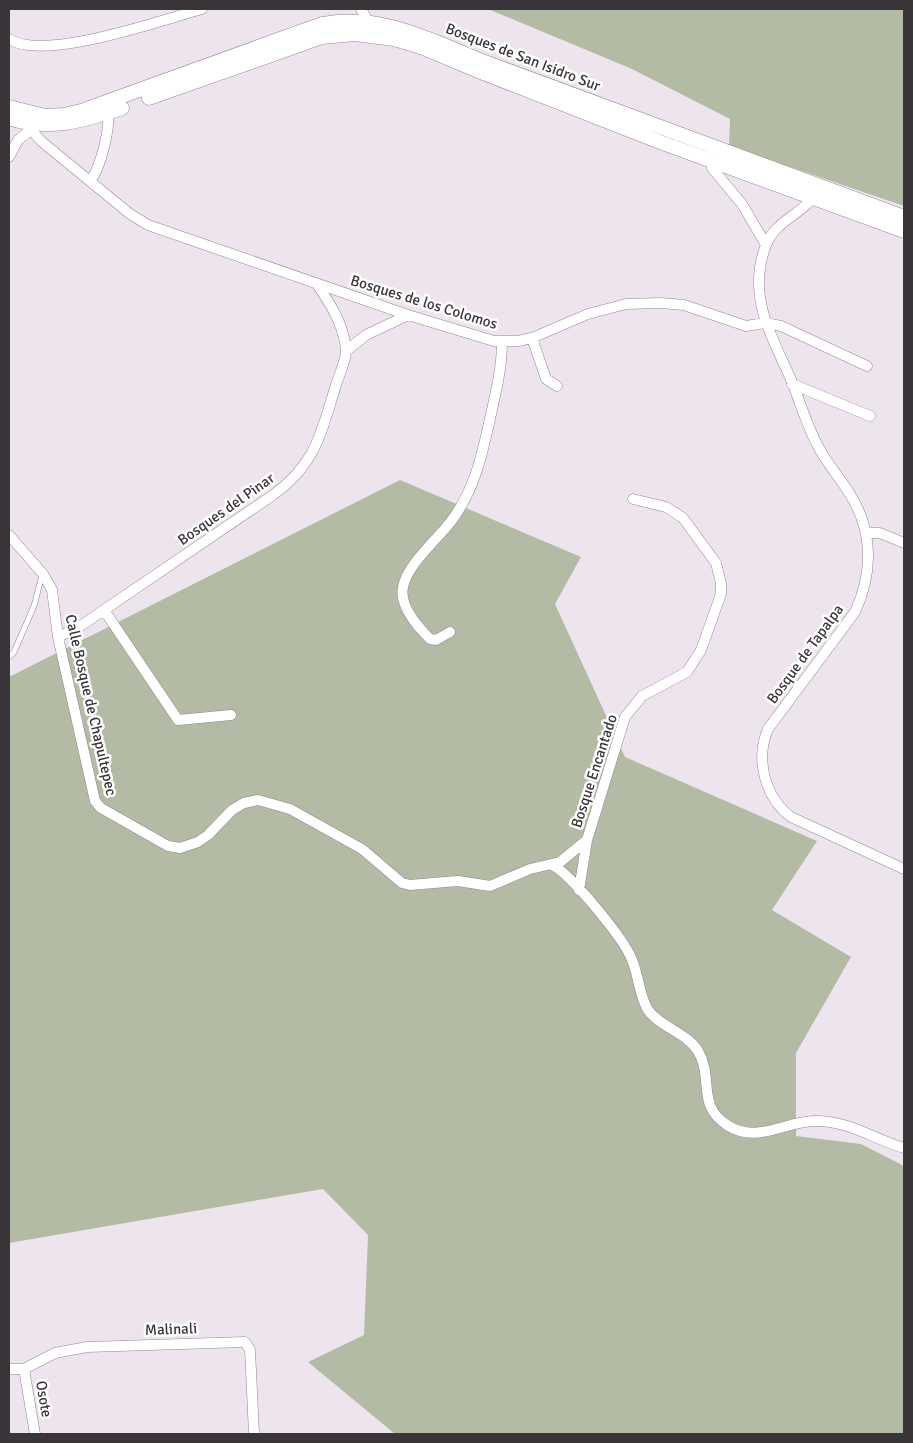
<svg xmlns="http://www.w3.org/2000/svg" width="913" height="1443" viewBox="0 0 913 1443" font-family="Signika,sans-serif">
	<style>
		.green { fill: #b3bba4 }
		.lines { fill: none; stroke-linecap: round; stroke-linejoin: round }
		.service-casing { stroke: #908790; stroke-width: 6 }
		.minor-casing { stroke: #908790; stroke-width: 11 }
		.secondary-casing { stroke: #908790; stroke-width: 15 }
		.service { stroke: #fff; stroke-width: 5 }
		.minor { stroke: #fff; stroke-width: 10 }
		.secondary { stroke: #fff; stroke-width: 14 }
		.labels { text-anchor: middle; stroke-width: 5; stroke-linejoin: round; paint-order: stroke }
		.street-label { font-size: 15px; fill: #393539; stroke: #fff }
	</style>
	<rect width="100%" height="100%" fill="#eee4ee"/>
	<!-- green -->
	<path class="green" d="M 488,9 L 904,9 L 904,206 L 729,146 L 730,119 L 632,69 Z
		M 400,480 L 581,557 L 555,604 L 625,757 L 817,841 L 772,910 L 851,957 L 796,1053 L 796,1136 L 861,1144 L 904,1166 L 904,1434 L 395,1434 L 308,1362 L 364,1335 L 368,1235 L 323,1189 L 9,1243 L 9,677 Z"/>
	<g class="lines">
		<!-- service casing -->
		<g class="service-casing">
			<path id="service" d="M 9,657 L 14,652 L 34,606 L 42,575"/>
		</g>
		<!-- minor casing -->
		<g class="minor-casing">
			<path id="minor" d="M 361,9 L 367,20 L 367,29
				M 9,39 C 44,62 161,20 202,9
				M 30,118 L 34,133 L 41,141 L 130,214 L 148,225 L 408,315 L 494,341 L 518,341 L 532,338 L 588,314 L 626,304 L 661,303 L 684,305 L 746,326 L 765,323 L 781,326 L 867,366
				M 9,157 L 18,140 L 33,128
				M 710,157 L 712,168 L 742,204 L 766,245
				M 91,180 C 101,166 112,124 107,107
				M 815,193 C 805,214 776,219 766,245 C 746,297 772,335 792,382 C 801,404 807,427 819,448 C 828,465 841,479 851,496 C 873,532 873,573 855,612 L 768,729 C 755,759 765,798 791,817 L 904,869
				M 532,338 L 546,379 L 557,386
				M 346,351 L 366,335 L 408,315
				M 792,384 L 870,416
				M 867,533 L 880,533 L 904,543
				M 9,535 L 43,574 L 52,590 L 58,637 L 95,801 L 101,808 L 168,846 L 180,848 L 198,842 L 208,835 L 232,810 L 244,803 L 258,800 L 290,809 L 362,849 L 402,883 L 410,885 L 458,881 L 490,886 L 530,869 L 560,862 L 587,840
				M 104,610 L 178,720 L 231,715
				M 450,632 L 436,640 L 430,639 C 418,627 399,605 403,587 C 407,564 438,539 452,520 C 477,486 483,449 492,410 C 497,387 502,365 502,342
				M 58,637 L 79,627 L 273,495 C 316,464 321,433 336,385 C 339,375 347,359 346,349 C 343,323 330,303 316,283
				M 552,865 C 571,874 625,940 632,960 C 639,976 639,996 648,1010 C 661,1028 686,1032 698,1051 C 714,1078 696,1105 727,1125 C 756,1144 784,1122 814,1121 C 847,1120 874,1139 904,1148
				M 579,890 L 587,840 L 625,717 L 642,696 L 687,672 L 701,650 L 721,594 L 721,583 L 716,563 L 683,518 L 666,507 L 633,499
				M 9,1369 L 24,1369 L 55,1353 L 87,1347 L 245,1342 L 250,1350 L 254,1433
				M 24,1369 L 35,1434"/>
		</g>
		<!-- secondary casing -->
		<g class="secondary-casing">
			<path id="secondary" d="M 149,98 L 322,37 L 355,34 L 394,39 L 421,47 L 481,72 L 660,142 L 904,231
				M 9,107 L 45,116 L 64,115 L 81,111 L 322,24 C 379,13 431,40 482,61 L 904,217
				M 9,118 C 49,131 83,121 122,108"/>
		</g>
		<!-- service -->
		<use href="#service" class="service"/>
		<!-- minor -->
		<use href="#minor" class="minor"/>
		<!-- secondary -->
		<use href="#secondary" class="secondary"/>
	</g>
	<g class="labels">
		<!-- street labels -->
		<g class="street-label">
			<text transform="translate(523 57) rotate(21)" y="5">Bosques de San Isidro Sur</text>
			<text transform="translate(424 302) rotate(17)" y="5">Bosques de los Colomos</text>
			<text transform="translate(226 509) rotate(-35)" y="5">Bosques del Pinar</text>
			<text transform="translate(805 654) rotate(-54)" y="5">Bosque de Tapalpa</text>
			<text transform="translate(91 705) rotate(77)" y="5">Calle Bosque de Chapultepec</text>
			<text transform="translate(594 771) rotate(-72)" y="5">Bosque Encantado</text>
			<text transform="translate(171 1329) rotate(-2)" y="5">Malinali</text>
			<text transform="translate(44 1399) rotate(80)" y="5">Osote</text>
		</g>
	</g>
	<!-- border -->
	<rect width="913" height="1443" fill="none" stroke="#393539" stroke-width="20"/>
</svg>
